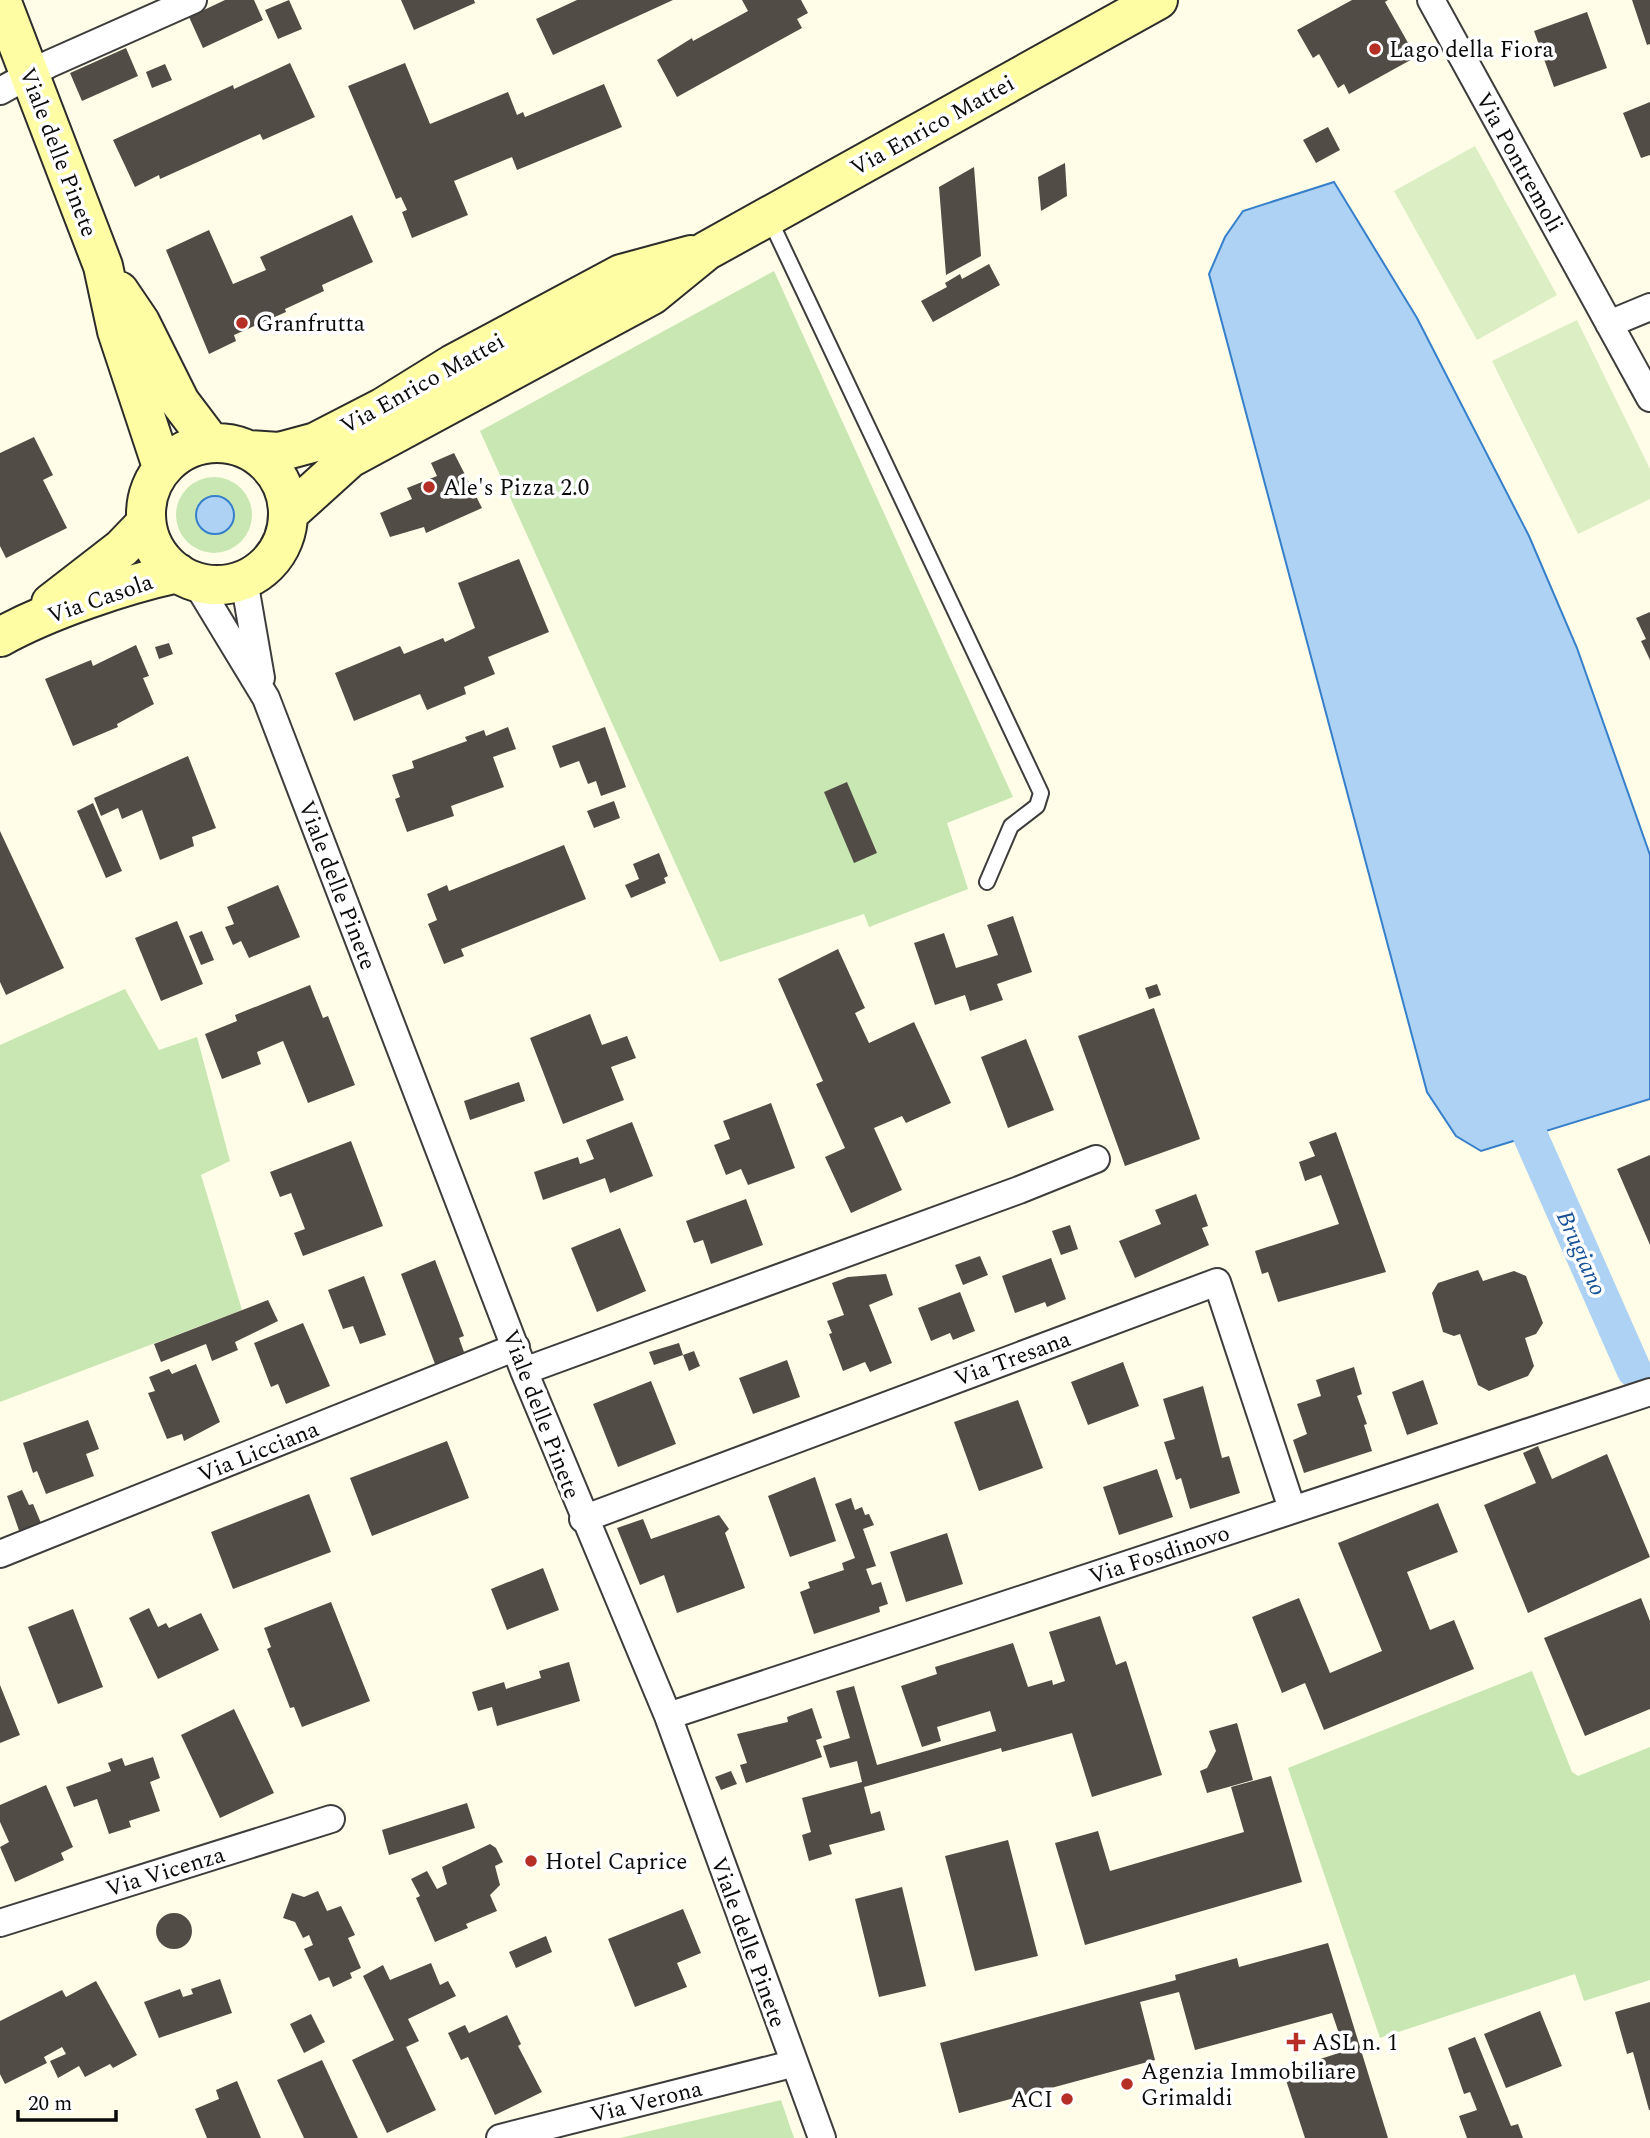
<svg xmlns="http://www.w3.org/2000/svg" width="1650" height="2138" viewBox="0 0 1650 2138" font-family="Spectral,serif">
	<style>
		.green { fill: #c8e7b3 }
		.pitch { fill: #dbeec4 }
		.water { fill: #add2f4; stroke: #367fca; stroke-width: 2 }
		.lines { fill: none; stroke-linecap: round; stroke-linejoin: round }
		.canal { stroke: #add2f4; stroke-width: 35 }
		.building { fill: #524c47 }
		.lane-casing { stroke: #3d3d3d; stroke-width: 18 }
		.street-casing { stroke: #3d3d3d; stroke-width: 30 }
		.secondary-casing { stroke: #2c2c2c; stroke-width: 42 }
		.lane { stroke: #fff; stroke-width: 14 }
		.street { stroke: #fff; stroke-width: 26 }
		.secondary { stroke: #fefda3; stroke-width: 38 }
		.poi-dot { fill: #b62f26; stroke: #fff; stroke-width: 2.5 }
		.labels { text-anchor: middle; stroke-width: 7; stroke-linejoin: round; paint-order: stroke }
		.poi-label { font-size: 23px; fill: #0a0a0a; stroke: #fff; text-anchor: start }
		.street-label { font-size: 23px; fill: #0a0a0a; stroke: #fff }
		.water-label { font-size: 24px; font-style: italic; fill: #175297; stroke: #fff }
	</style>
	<rect width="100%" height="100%" fill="#fffde7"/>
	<!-- green -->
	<path class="green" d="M 774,271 L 1013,797 L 947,823 L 968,889 L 869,927 L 864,914 L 720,962 L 480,431 Z
		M176 515a38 38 0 1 1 76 0a38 38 0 1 1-76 0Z
		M 125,989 L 159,1050 L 197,1037 L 230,1161 L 201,1175 L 242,1310 L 0,1402 L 0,1045 Z
		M 1532,1671 L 1572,1772 L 1578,1776 L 1650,1747 L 1650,1980 L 1584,2001 L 1575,1974 L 1380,2038 L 1288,1768 Z
		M 781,2100 L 794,2138 L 620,2138 Z"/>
	<!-- pitch -->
	<path class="pitch" d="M 1475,146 L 1557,295 L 1477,340 L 1394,191 Z
		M 1577,320 L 1650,469 L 1650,499 L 1578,534 L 1492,361 Z"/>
	<!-- water -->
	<path class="water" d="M 1334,182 L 1417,318 L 1529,536 L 1577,648 L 1650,855 L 1650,1099 L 1481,1151 L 1456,1136 L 1427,1092 L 1209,274 L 1225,237 L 1243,211 Z
		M196 515a19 19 0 1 1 38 0a19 19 0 1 1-38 0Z"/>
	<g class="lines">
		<!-- canal -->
		<path class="canal" d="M 1530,1135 L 1634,1370"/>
	</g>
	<!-- building -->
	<path class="building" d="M 225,0 L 254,0 L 263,20 L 203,48 L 189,17 Z
		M 289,0 L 302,29 L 278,39 L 265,10 Z
		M 401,0 L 474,0 L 475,3 L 414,30 Z
		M 577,0 L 673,0 L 553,55 L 536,19 Z
		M 742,0 L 801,0 L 808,13 L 797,19 L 802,28 L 677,97 L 657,60 L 692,38 L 693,41 L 748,11 Z
		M 1352,0 L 1388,0 L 1385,2 L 1416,57 L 1349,94 L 1344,84 L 1338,88 L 1319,54 L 1313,58 L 1297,30 Z
		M 1632,0 L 1650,0 L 1650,44 L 1647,45 Z
		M 1587,12 L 1607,68 L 1554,87 L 1534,31 Z
		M 126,48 L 138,76 L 82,101 L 70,73 Z
		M 290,63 L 315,117 L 263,140 L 260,134 L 160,179 L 159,175 L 135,187 L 113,140 L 233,85 L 234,89 Z
		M 405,63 L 430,124 L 508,92 L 517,115 L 523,112 L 525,117 L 604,84 L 622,127 L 517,170 L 512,157 L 454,181 L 468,215 L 412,238 L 402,212 L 407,210 L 401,197 L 396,199 L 348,86 Z
		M 165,64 L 172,80 L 152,88 L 146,72 Z
		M 1650,102 L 1650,155 L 1641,158 L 1623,113 Z
		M 1328,127 L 1340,150 L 1316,163 L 1303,140 Z
		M 1065,163 L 1067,196 L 1041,211 L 1038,177 Z
		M 974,167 L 981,256 L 946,275 L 939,187 Z
		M 352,215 L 373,262 L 322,285 L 324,291 L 285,309 L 286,312 L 234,335 L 236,341 L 209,354 L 166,250 L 209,230 L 233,284 L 266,270 L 260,257 Z
		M 989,264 L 1000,285 L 933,322 L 921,301 L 947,287 L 945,283 L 960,274 L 962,279 Z
		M 34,437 L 53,475 L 43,480 L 67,528 L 6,558 L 0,546 L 0,453 Z
		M 454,453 L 482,508 L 426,533 L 424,527 L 390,537 L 380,513 L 412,499 L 407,488 L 437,476 L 431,463 Z
		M 519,559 L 549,632 L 488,657 L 495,674 L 464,687 L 466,694 L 427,710 L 420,694 L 354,721 L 335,673 L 400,646 L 404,654 L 443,638 L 445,642 L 475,628 L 458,583 Z
		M 1650,612 L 1650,660 L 1641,641 L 1646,639 L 1636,618 Z
		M 169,643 L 173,654 L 159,659 L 155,647 Z
		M 136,645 L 149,676 L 143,678 L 154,704 L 117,724 L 118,727 L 73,746 L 45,679 L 91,660 L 93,666 Z
		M 508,727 L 516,749 L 493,757 L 504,787 L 451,806 L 454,816 L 407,832 L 395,799 L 400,797 L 392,775 L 414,768 L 412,761 L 467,741 L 465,737 L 484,730 L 486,736 Z
		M 605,727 L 626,787 L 601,796 L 596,781 L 588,784 L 579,761 L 560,768 L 552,746 Z
		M 188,756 L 216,828 L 192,837 L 194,846 L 160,860 L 142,810 L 122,819 L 118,808 L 101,816 L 94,798 Z
		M 847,782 L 877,853 L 854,863 L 824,792 Z
		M 614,801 L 620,818 L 594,828 L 587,811 Z
		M 93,803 L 122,871 L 106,878 L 77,811 Z
		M 0,831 L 64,968 L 6,995 L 0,982 Z
		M 564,845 L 586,899 L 461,949 L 464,956 L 444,964 L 428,924 L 437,920 L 427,894 L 447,885 L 449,891 Z
		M 659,853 L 668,876 L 664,878 L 666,883 L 631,898 L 625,885 L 639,879 L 633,864 Z
		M 278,885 L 300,937 L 249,958 L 241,941 L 233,945 L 225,927 L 234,924 L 227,907 Z
		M 1013,916 L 1032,972 L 997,984 L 1003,1000 L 970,1011 L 965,995 L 935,1005 L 914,943 L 944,933 L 956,968 L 998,955 L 987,925 Z
		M 177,921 L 203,984 L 161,1001 L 135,938 Z
		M 202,931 L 214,960 L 201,965 L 189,936 Z
		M 838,949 L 865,1008 L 855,1013 L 869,1043 L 914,1022 L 951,1103 L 906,1123 L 902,1116 L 874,1128 L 902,1190 L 851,1213 L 825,1157 L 845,1148 L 816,1084 L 823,1081 L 778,979 Z
		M 1157,984 L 1161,995 L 1149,999 L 1145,988 Z
		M 310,985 L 323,1018 L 328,1016 L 355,1085 L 308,1103 L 283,1041 L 257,1052 L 261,1064 L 222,1079 L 205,1034 L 237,1021 L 235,1015 Z
		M 1154,1008 L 1200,1139 L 1125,1166 L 1078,1036 Z
		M 590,1014 L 602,1045 L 627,1036 L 636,1058 L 611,1067 L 624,1100 L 563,1124 L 530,1038 Z
		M 1026,1039 L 1054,1110 L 1008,1128 L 981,1057 Z
		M 519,1082 L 525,1101 L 470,1120 L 464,1101 Z
		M 771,1103 L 795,1168 L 748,1185 L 741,1169 L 726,1175 L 714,1145 L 730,1139 L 723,1121 Z
		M 632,1122 L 653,1176 L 610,1193 L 605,1178 L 543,1200 L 534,1172 L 578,1157 L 580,1164 L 594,1159 L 586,1140 Z
		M 1336,1132 L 1386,1272 L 1278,1302 L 1268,1272 L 1262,1274 L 1255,1251 L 1339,1224 L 1321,1175 L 1305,1181 L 1299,1162 L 1315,1156 L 1309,1142 Z
		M 351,1141 L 383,1226 L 303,1256 L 294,1233 L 305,1229 L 291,1193 L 280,1197 L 270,1172 Z
		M 1650,1155 L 1650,1245 L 1617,1169 Z
		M 1196,1194 L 1208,1226 L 1202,1228 L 1209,1245 L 1135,1278 L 1119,1241 L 1161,1224 L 1155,1210 Z
		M 746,1199 L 763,1245 L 711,1264 L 703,1240 L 694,1243 L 686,1221 Z
		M 1070,1225 L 1078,1249 L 1061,1255 L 1052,1231 Z
		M 620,1228 L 646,1291 L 597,1312 L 571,1248 Z
		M 980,1256 L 988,1275 L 963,1285 L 955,1265 Z
		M 1051,1258 L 1066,1299 L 1047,1307 L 1045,1302 L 1015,1313 L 1002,1276 Z
		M 435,1260 L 464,1336 L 459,1338 L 464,1352 L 435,1364 L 401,1274 Z
		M 1478,1270 L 1483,1281 L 1514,1271 L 1526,1276 L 1543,1323 L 1536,1334 L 1525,1338 L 1534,1366 L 1528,1376 L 1489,1391 L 1478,1385 L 1460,1334 L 1454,1336 L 1443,1332 L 1432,1293 L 1438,1283 Z
		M 886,1274 L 893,1295 L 869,1305 L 892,1363 L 870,1372 L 865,1362 L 843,1371 L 829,1334 L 832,1333 L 827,1321 L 844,1315 L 832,1283 L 848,1277 Z
		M 364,1276 L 386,1335 L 360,1344 L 353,1326 L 343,1329 L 328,1290 Z
		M 960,1292 L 975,1331 L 953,1340 L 950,1333 L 931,1341 L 918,1308 Z
		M 268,1300 L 278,1321 L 235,1342 L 238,1350 L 212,1361 L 206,1344 L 161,1362 L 154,1344 Z
		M 303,1323 L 330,1386 L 286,1404 L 278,1384 L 271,1387 L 254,1343 Z
		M 679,1343 L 683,1355 L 654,1365 L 649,1352 Z
		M 694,1351 L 700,1366 L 689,1371 L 683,1355 Z
		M 787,1360 L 800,1397 L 753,1414 L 739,1378 Z
		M 1123,1362 L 1139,1406 L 1088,1425 L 1071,1382 Z
		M 196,1364 L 220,1422 L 184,1441 L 182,1434 L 167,1439 L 148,1393 L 155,1391 L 149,1377 L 169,1369 L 172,1374 Z
		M 1354,1367 L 1362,1394 L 1357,1396 L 1367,1424 L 1364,1425 L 1372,1451 L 1304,1473 L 1293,1440 L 1307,1434 L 1297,1404 L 1321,1396 L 1316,1380 Z
		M 1423,1380 L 1438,1424 L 1407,1435 L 1392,1392 Z
		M 651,1381 L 676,1444 L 618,1467 L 593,1404 Z
		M 1203,1386 L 1222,1458 L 1229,1456 L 1240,1493 L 1190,1509 L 1181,1478 L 1176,1480 L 1164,1442 L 1175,1439 L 1163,1399 Z
		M 1018,1400 L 1043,1468 L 979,1491 L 954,1422 Z
		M 88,1420 L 99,1449 L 86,1454 L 94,1476 L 46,1494 L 37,1471 L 33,1473 L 23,1443 Z
		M 447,1441 L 469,1498 L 372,1536 L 350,1478 Z
		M 1538,1446 L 1552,1479 L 1607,1454 L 1650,1557 L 1528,1613 L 1484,1505 L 1536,1483 L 1523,1453 Z
		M 1157,1469 L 1173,1517 L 1119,1535 L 1103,1487 Z
		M 815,1477 L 836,1541 L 790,1557 L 768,1496 Z
		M 22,1490 L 29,1505 L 33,1504 L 44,1530 L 22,1539 L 7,1496 Z
		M 309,1494 L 331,1552 L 233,1589 L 211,1532 Z
		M 851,1498 L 855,1510 L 862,1507 L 865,1515 L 869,1514 L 874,1525 L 863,1529 L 876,1566 L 866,1569 L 872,1585 L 881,1582 L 888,1604 L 879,1607 L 880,1612 L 814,1634 L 800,1592 L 810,1588 L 808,1582 L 844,1570 L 842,1563 L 855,1558 L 835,1504 Z
		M 1438,1503 L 1458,1552 L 1407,1572 L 1430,1630 L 1454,1620 L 1474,1669 L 1324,1730 L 1305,1683 L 1282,1693 L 1252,1617 L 1299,1598 L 1330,1673 L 1382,1651 L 1338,1543 Z
		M 719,1515 L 729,1529 L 725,1533 L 745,1588 L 677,1613 L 664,1575 L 640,1585 L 617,1528 L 643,1519 L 651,1539 Z
		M 947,1533 L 963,1584 L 906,1602 L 890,1552 Z
		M 543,1568 L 559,1610 L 507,1630 L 491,1589 Z
		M 1641,1598 L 1650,1621 L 1650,1709 L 1585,1736 L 1544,1638 Z
		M 331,1602 L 370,1701 L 302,1727 L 294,1707 L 290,1708 L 267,1649 L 271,1647 L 264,1628 Z
		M 149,1608 L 158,1627 L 166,1623 L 169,1628 L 201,1613 L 219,1650 L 158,1679 L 129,1618 Z
		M 73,1609 L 103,1687 L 58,1704 L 28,1627 Z
		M 1100,1616 L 1116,1665 L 1126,1661 L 1162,1775 L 1092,1797 L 1072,1733 L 1002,1752 L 1001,1748 L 864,1787 L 871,1814 L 880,1811 L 885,1830 L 829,1845 L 832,1854 L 809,1861 L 802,1835 L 811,1832 L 802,1798 L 862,1782 L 857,1761 L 830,1768 L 823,1746 L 850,1738 L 836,1691 L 854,1686 L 877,1765 L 996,1731 L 990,1711 L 937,1727 L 941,1741 L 922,1747 L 901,1686 L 937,1674 L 935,1667 L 1013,1643 L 1028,1687 L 1052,1680 L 1053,1685 L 1065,1681 L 1049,1632 Z
		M 569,1662 L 580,1701 L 497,1726 L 492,1707 L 478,1711 L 472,1692 L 504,1682 L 506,1689 L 541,1678 L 539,1671 Z
		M 0,1685 L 20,1735 L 0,1743 Z
		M 812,1708 L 822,1738 L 816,1740 L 822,1757 L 746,1783 L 740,1765 L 747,1763 L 737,1734 L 788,1722 L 787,1717 Z
		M 234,1709 L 274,1793 L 220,1818 L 181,1735 Z
		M 1237,1723 L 1253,1780 L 1207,1793 L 1200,1771 L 1207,1768 L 1216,1751 L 1209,1731 Z
		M 153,1757 L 160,1778 L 150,1782 L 160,1811 L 129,1821 L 131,1827 L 109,1834 L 97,1799 L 74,1807 L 66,1787 L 111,1771 L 108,1763 L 122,1758 L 125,1766 Z
		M 731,1771 L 737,1784 L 721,1790 L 715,1777 Z
		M 1271,1776 L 1302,1882 L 1085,1945 L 1055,1843 L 1098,1831 L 1110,1871 L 1244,1832 L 1231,1787 Z
		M 46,1785 L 73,1847 L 61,1853 L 64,1860 L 15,1882 L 0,1847 L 9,1842 L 0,1822 L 0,1805 Z
		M 467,1803 L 475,1828 L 389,1855 L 382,1830 Z
		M 1008,1840 L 1038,1956 L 975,1971 L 945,1856 Z
		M 490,1844 L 496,1848 L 503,1862 L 495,1866 L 500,1885 L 490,1895 L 497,1911 L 466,1924 L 468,1928 L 435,1942 L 416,1898 L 420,1896 L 411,1879 L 427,1871 L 437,1889 L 447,1884 L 442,1867 Z
		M 902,1887 L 926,1986 L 879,1997 L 855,1899 Z
		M 318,1891 L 327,1911 L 341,1906 L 355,1935 L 348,1938 L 361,1968 L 350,1973 L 352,1978 L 333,1987 L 329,1977 L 319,1981 L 304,1949 L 313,1945 L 309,1935 L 303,1938 L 295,1922 L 283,1918 L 292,1893 L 304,1897 Z
		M 683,1909 L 701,1953 L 677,1963 L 687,1987 L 635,2007 L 608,1939 Z
		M156 1931a18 18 0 1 1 36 0a18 18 0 1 1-36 0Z
		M 546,1936 L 552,1952 L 516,1968 L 509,1952 Z
		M 1328,1943 L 1388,2138 L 1305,2138 L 1283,2071 L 1345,2051 L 1332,2013 L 1195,2050 L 1179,1992 L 1140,2002 L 1155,2060 L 959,2113 L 940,2043 L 1176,1980 L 1175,1975 L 1237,1958 L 1239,1967 Z
		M 431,1963 L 440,1985 L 448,1981 L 456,1996 L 408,2019 L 419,2041 L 406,2047 L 436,2110 L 387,2133 L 352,2060 L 394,2040 L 363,1976 L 383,1965 L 390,1980 Z
		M 220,1979 L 232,2013 L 159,2038 L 144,2002 L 180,1989 L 183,1997 L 193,1994 L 191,1989 Z
		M 96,1981 L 137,2055 L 113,2068 L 110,2064 L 85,2077 L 79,2066 L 58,2078 L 50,2061 L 66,2054 L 62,2047 L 44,2057 L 47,2063 L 5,2084 L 0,2074 L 0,2021 L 62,1990 L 66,1997 Z
		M 1650,2002 L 1650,2110 L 1649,2110 L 1633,2052 L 1627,2054 L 1615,2012 Z
		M 1540,2011 L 1562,2066 L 1506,2088 L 1484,2034 Z
		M 311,2014 L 325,2042 L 304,2053 L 290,2024 Z
		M 507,2015 L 521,2044 L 518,2046 L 542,2092 L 495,2115 L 468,2057 L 461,2060 L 448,2033 L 465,2025 L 469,2033 Z
		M 1475,2037 L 1511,2126 L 1518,2124 L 1523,2138 L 1467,2138 L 1459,2116 L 1477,2110 L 1470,2092 L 1464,2094 L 1448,2048 Z
		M 322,2060 L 358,2138 L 304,2138 L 277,2080 Z
		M 237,2081 L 261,2138 L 207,2138 L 195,2109 L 219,2099 L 216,2090 Z"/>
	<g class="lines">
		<!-- lane casing -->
		<g class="lane-casing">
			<path id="lane" d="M 769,218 L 1041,793 L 1037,806 L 1011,826 L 987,882"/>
		</g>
		<!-- street casing -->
		<g class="street-casing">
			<path id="street" d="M 1431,0 L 1650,398
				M 0,91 L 49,64 L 193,0
				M 1609,324 L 1650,307
				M 244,580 L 261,678
				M 195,581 L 266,698 L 524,1371 L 668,1716 L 822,2138
				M 524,1371 L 1019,1190 L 1096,1159
				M 583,1519 L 1217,1282 L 1292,1509
				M 0,1554 L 516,1347
				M 668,1716 L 1650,1392
				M 0,1923 L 331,1819
				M 500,2138 L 792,2064"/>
		</g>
		<!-- secondary casing -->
		<g class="secondary-casing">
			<path id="secondary" d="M 1,0 L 103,266 L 117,331 L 162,467
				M 119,291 L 140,322 L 180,402 L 211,443
				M146 514a71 71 0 1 1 142 0a71 71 0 1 1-142 0Z
				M 248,450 L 279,452 L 316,442 L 382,408 L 453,364 L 621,274 L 691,255
				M 288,514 L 350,458 L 652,295 L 706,251 L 1158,0
				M 51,603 L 122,548 L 146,523
				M 0,637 C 49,610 123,585 178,573"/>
		</g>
		<!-- lane -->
		<use href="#lane" class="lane"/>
		<!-- street -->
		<use href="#street" class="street"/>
		<!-- secondary -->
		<use href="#secondary" class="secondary"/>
	</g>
	<!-- markers -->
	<g class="poi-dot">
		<circle cx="1375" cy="49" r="7"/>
		<circle cx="242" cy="323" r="7"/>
		<circle cx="429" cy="487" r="7"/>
		<circle cx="531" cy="1861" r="7"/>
		<path d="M1292.5 2031.5h7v7h7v7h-7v7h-7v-7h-7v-7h7z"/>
		<circle cx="1127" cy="2084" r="7"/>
		<circle cx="1067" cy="2099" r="7"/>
	</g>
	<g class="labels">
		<!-- poi labels -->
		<g class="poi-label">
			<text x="1389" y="57">Lago della Fiora</text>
			<text x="256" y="331">Granfrutta</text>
			<text x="443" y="495">Ale's Pizza 2.0</text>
			<text x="545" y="1869">Hotel Caprice</text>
			<text x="1312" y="2050">ASL n. 1</text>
			<text x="1141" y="2079">Agenzia Immobiliare<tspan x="1141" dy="26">Grimaldi</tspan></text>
			<text x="1053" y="2107" text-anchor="end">ACI</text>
		</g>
		<!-- street labels -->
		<g class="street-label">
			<text transform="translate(932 125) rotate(-29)" y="8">Via Enrico Mattei</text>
			<text transform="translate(59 152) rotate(69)" y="8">Viale delle Pinete</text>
			<text transform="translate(1520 162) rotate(61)" y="8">Via Pontremoli</text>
			<text transform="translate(422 383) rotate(-29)" y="8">Via Enrico Mattei</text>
			<text transform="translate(100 598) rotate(-19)" y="8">Via Casola</text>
			<text transform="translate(338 885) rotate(69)" y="8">Viale delle Pinete</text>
			<text transform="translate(1012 1358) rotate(-20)" y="8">Via Tresana</text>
			<text transform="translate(542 1414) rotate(69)" y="8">Viale delle Pinete</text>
			<text transform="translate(258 1451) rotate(-22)" y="8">Via Licciana</text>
			<text transform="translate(1159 1554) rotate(-18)" y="8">Via Fosdinovo</text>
			<text transform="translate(165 1871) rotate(-17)" y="8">Via Vicenza</text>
			<text transform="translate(749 1942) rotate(70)" y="8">Viale delle Pinete</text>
			<text transform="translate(646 2101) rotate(-14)" y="8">Via Verona</text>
		</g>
		<!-- water labels -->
		<g class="water-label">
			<text transform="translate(1582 1253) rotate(66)" y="8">Brugiano</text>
		</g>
	</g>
	<!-- scale -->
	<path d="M18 2110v10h98v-10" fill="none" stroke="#0a0a0a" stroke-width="3.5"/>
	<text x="28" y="2110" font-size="21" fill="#0a0a0a" stroke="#ffffff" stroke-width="5" paint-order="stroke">20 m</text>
</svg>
